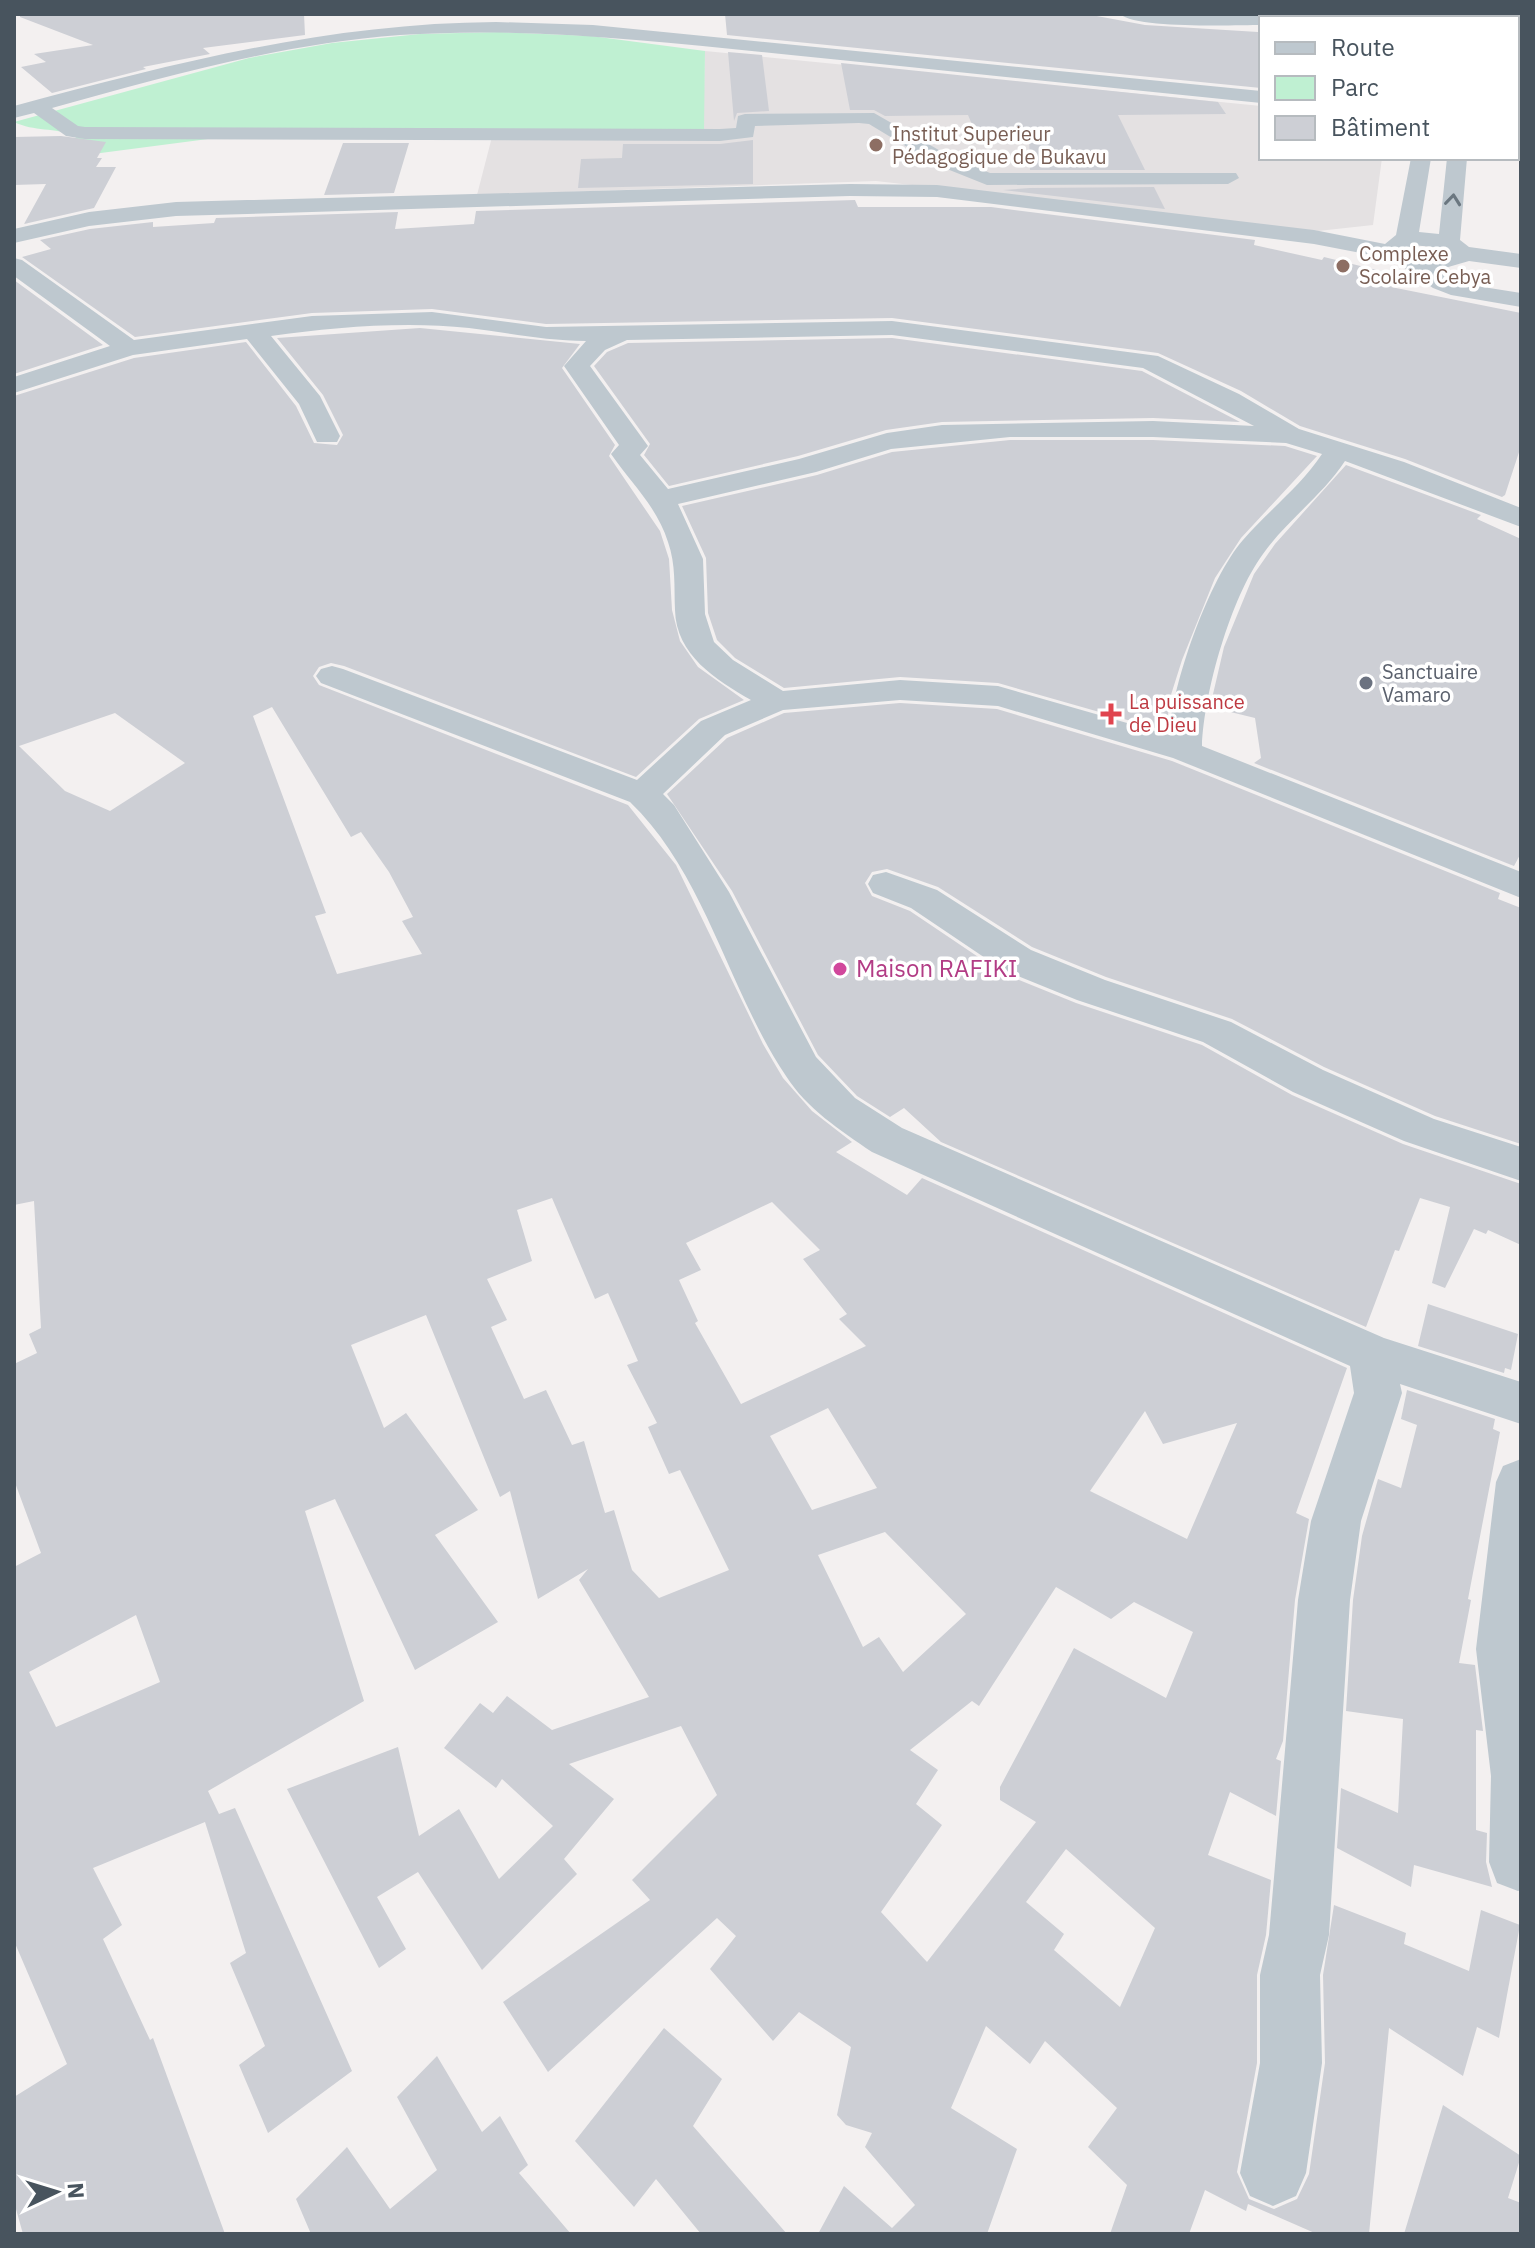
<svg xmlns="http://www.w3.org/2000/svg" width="1535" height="2248" viewBox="0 0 1535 2248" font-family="'IBM Plex Sans',sans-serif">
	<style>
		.education { fill: #e4e1e2 }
		.green { fill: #bff0d2 }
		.building { fill: #cdcfd5; fill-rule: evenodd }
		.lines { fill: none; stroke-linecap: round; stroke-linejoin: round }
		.minor { fill: #bec8cf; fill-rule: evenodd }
		.oneway { stroke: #6b7780 }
		.education-dot { fill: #8d6e63; stroke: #fff; stroke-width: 3 }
		.worship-dot { fill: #6b7280; stroke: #fff; stroke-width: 3 }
		.health-dot { fill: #e0444e; stroke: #fff; stroke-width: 3 }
		.hotel-dot { fill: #d1479c; stroke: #fff; stroke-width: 3 }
		.labels { text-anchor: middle; stroke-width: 7; stroke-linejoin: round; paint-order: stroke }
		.far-education-label { font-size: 20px; fill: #785e54; stroke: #fff; text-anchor: start }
		.far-worship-label { font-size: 20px; fill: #5b616d; stroke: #fff; text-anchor: start }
		.far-health-label { font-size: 20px; fill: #be3a42; stroke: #fff; text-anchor: start }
		.hotel-label { font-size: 24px; fill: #b23c85; stroke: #fff; text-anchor: start }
	</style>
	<rect width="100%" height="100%" fill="#f3f0f0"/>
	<!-- education -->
	<path class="education" d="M 705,51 L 1261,106 L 1261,158 L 1382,158 L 1373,225 L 1318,231 L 876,181 L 477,195 L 493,133 L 703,131 Z"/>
	<!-- green -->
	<path class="green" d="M 499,32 L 591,36 L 705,51 L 704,131 L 254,133 L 93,154 L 73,141 L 77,136 C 53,127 35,132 14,122 L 249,58 L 332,43 L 420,34 Z"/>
	<!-- building -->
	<path class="building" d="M 20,14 L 304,14 L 305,35 L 203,48 L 210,54 L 143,67 L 146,69 L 52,93 L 21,67 L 46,62 L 34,54 L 93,45 L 20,17 Z
		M 725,14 L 1086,14 L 1145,25 L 1258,32 L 1261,88 L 727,35 Z
		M 728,52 L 762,55 L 769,111 L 737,113 L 734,121 Z
		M 841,63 L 1218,102 L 1226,114 L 1118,115 L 1145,170 L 1030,170 L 1029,133 L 976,134 L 968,115 L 885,116 L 874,110 L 850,110 Z
		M 61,136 L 106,142 L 97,158 L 102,158 L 96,167 L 116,167 L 94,208 L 24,224 L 46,184 L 14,185 L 14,137 Z
		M 753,140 L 753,184 L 578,188 L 581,159 L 622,158 L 623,144 L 720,144 Z
		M 343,143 L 409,143 L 394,193 L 324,195 Z
		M 1154,187 L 1165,209 L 1003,190 L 1030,188 Z
		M 855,200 L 858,207 L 991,207 L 1255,240 L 1254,245 L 1322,260 L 1324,257 L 1401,276 L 1391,287 L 1521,313 L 1521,446 L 1505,495 L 1502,497 L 1405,459 L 1300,426 L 1241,391 L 1158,353 L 892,318 L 546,324 L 432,309 L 312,313 L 135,337 L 22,257 L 51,249 L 40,240 L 90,229 L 153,222 L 153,227 L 214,223 L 216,218 L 398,212 L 395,229 L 474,224 L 476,211 Z
		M 14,280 L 103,345 L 14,374 Z
		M 420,328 L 580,344 L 562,368 L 615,445 L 609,456 L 660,531 L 669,559 L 672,610 L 680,641 L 698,667 L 744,700 L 699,719 L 636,777 L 344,666 L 331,663 L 319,667 L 313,676 L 319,685 L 628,805 L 676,865 L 763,1044 L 783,1078 L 812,1111 L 852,1142 L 836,1152 L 907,1195 L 922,1178 L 1347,1368 L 1296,1513 L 1309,1519 L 1295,1600 L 1283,1741 L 1276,1759 L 1281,1761 L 1276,1816 L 1230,1792 L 1208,1855 L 1271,1880 L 1266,1935 L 1257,1975 L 1257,2063 L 1237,2172 L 1249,2199 L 1274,2209 L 1297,2199 L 1309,2174 L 1325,2063 L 1323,1975 L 1334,1905 L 1406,1933 L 1404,1944 L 1469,1971 L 1481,1910 L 1520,1925 L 1499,2038 L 1477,2027 L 1463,2076 L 1389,2028 L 1369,2234 L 1317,2234 L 1248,2204 L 1246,2211 L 1205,2190 L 1189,2234 L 1110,2234 L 1127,2185 L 1088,2147 L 1117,2108 L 1045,2041 L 1030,2064 L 986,2026 L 951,2108 L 1017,2149 L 987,2234 L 818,2234 L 844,2186 L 892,2228 L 915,2205 L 865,2147 L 872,2133 L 846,2125 L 837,2115 L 851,2047 L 799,2012 L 773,2041 L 710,1969 L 736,1936 L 717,1918 L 548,2072 L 503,2002 L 650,1900 L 632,1880 L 717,1795 L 681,1726 L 569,1764 L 614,1799 L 564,1859 L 577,1874 L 482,1970 L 418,1872 L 377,1897 L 406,1949 L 379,1968 L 287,1789 L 398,1747 L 419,1836 L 459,1809 L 499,1879 L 553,1826 L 502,1779 L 496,1788 L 444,1748 L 480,1703 L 493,1713 L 507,1696 L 552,1730 L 649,1697 L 579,1580 L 588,1569 L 538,1599 L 510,1491 L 500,1497 L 426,1315 L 351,1345 L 384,1428 L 406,1413 L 478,1510 L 435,1535 L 498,1622 L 415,1670 L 335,1499 L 305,1511 L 364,1701 L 208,1791 L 219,1814 L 235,1808 L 352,2071 L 268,2133 L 239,2065 L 265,2046 L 230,1963 L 246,1953 L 205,1822 L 93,1868 L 122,1925 L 103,1939 L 150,2040 L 153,2038 L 225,2234 L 23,2234 L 14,2202 L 14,2097 L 67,2064 L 14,1941 L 14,1567 L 41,1553 L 14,1480 L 14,1364 L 37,1353 L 29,1334 L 41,1328 L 34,1201 L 14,1205 L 14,396 L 134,358 L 246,342 L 296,406 L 314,443 L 337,445 L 343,435 L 323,395 L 277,338 ZM 272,707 L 351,837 L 361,832 L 389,872 L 413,917 L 402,921 L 422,954 L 337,974 L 315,916 L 326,913 L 253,716 ZM 115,713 L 185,763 L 110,811 L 65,791 L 19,746 ZM 552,1198 L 595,1299 L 608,1293 L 638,1361 L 627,1365 L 657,1423 L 648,1427 L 669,1474 L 680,1470 L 729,1570 L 659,1598 L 632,1570 L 614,1510 L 605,1513 L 584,1441 L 572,1445 L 546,1390 L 524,1399 L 491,1327 L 507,1320 L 487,1279 L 532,1261 L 517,1210 ZM 772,1202 L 820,1250 L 803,1259 L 847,1314 L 839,1319 L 866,1346 L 741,1404 L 695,1323 L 698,1321 L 679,1280 L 701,1270 L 686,1243 ZM 828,1408 L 877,1488 L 812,1510 L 770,1436 ZM 1145,1411 L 1163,1444 L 1237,1423 L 1187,1539 L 1090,1491 ZM 885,1532 L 966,1614 L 903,1672 L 879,1637 L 863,1647 L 818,1555 ZM 1056,1587 L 1111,1619 L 1134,1602 L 1193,1632 L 1166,1698 L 1074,1648 L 1000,1787 L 1000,1800 L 1036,1822 L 927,1962 L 881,1912 L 942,1825 L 916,1804 L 938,1770 L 910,1750 L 972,1701 L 979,1706 ZM 136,1615 L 160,1682 L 56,1727 L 29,1672 ZM 1066,1849 L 1155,1928 L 1120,2007 L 1054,1950 L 1064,1934 L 1026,1902 Z
		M 892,338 L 1142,371 L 1240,422 L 1153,418 L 942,422 L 886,430 L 798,456 L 669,486 L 644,455 L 650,444 L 594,366 L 607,352 L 628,343 Z
		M 1010,440 L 1153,440 L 1285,446 L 1317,456 L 1241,538 L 1215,578 L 1182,660 L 1170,698 L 1166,731 L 998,683 L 900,677 L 784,688 L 735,658 L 717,640 L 708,613 L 706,558 L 682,506 L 817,475 L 892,452 Z
		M 1346,465 L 1481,515 L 1477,519 L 1521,539 L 1521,853 L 1514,866 L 1254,763 L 1261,758 L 1255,718 L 1210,707 L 1224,647 L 1254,574 L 1275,544 Z
		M 900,703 L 997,709 L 1172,761 L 1500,893 L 1498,899 L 1521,908 L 1521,1144 L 1435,1116 L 1324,1067 L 1232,1019 L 1106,977 L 1032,947 L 938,887 L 887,869 L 872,872 L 865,883 L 872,896 L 910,911 L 1002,973 L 1076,1003 L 1202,1045 L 1292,1095 L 1403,1144 L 1521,1184 L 1521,1245 L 1488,1230 L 1486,1234 L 1474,1229 L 1445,1288 L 1432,1283 L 1450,1207 L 1420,1198 L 1399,1251 L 1395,1250 L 1366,1327 L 941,1142 L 904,1108 L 890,1117 L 857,1096 L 818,1055 L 732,891 L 667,794 L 727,738 L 784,713 Z
		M 1428,1304 L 1518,1334 L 1511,1370 L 1505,1368 L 1504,1373 L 1418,1346 Z
		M 1407,1390 L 1495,1419 L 1493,1429 L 1500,1432 L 1468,1599 L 1471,1600 L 1459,1663 L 1475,1665 L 1483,1731 L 1476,1730 L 1476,1830 L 1487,1833 L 1486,1862 L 1492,1887 L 1414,1865 L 1411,1887 L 1337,1848 L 1341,1788 L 1398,1813 L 1403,1719 L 1346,1711 L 1353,1600 L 1362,1536 L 1378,1479 L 1401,1488 L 1417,1425 L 1401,1419 Z
		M 664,2028 L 722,2079 L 693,2126 L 787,2234 L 701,2234 L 656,2179 L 634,2207 L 575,2141 Z
		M 437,2056 L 482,2132 L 500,2116 L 528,2165 L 519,2173 L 571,2234 L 311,2234 L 296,2199 L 347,2147 L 390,2209 L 437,2170 L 397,2097 Z
		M 1443,2105 L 1521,2156 L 1508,2198 L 1521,2203 L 1521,2234 L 1404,2234 Z"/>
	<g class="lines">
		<!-- minor -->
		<path class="minor" d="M 1120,14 L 1261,15 L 1269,18 L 1261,18 L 1261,25 C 1235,25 1136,29 1120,14 Z
			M 1337,14 L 1361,14 L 1358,18 L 1334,18 Z
			M 496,22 L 593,25 L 1261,91 L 1261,103 C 1104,87 948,71 791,55 C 661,42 531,26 400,35 C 281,44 166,76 52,108 L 78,126 L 85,127 L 720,129 L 736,128 L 738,116 L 745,114 L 874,113 L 951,157 L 990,173 L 1236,173 L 1239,178 L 1228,184 L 987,185 L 937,165 L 869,124 L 859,123 L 755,126 L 753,137 L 720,141 L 85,139 L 66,136 L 34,113 L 14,118 L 14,106 C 174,63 329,23 496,22 Z
			M 1517,28 L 1521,29 L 1521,39 L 1517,38 Z
			M 1517,60 L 1521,60 L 1521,72 L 1517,72 Z
			M 1517,118 L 1521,118 L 1521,130 L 1517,130 Z
			M 1411,158 L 1431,158 L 1419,232 L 1439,234 L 1447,158 L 1467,158 L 1460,240 L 1469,247 L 1521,254 L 1521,268 L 1469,261 L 1438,270 L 1464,284 L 1521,293 L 1521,307 L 1451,295 L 1433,288 L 1392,259 L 1314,244 L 937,197 L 850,196 L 176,216 L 89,226 L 14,243 L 14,229 L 89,212 L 176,202 L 850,184 L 937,185 L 1314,230 L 1385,244 L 1396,235 ZM 1412,245 L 1443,248 L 1450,254 C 1435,257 1419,257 1407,249 Z
			M 14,258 L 22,260 L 134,340 L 312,316 L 432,312 L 546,327 L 892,321 L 1158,356 L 1239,394 L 1299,429 L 1404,462 L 1521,508 L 1521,527 L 1345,461 C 1322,496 1287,520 1263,554 C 1231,597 1204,692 1202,746 L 1521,872 L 1521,898 L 1173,758 L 998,706 L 900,700 L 783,710 L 725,735 L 663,794 L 674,805 L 729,892 L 816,1057 L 855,1098 L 902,1128 L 1384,1338 L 1521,1382 L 1521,1424 L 1400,1384 L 1402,1393 L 1361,1521 L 1350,1600 L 1329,1935 L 1320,1975 L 1322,2063 L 1306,2173 L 1296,2196 L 1273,2206 L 1250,2196 L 1240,2173 L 1260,2063 L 1260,1975 L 1269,1935 L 1298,1600 L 1311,1521 L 1354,1393 L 1350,1366 L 872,1152 C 840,1130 807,1109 786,1076 C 728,990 706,875 630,802 L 321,683 L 316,676 L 321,669 L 332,666 L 343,669 L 637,780 L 701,721 L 751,700 C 716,680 676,655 675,610 C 674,586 676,565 668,542 C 657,507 632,484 611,454 L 619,445 L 564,366 L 586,341 C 546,341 509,333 469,328 C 405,321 334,327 271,336 L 320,396 L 340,436 L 337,442 L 317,442 L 299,404 L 247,339 L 133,355 L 14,393 L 14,377 L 110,346 L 14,276 ZM 892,335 L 1143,368 L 1254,426 L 1153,421 L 942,425 L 887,433 L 799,459 L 668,489 L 640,455 L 648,446 L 590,366 L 605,350 L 627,340 ZM 1010,437 L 1153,437 L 1286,443 L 1322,454 C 1300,487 1268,511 1243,540 C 1209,579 1172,684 1169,735 L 998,686 L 900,680 L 783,691 L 733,660 L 714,642 L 705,614 L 703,559 L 678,504 L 816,472 L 891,449 Z
			M 886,872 L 937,890 L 1031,950 L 1105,980 L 1231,1022 L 1323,1070 L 1434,1119 L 1521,1147 L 1521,1181 L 1404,1141 L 1293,1092 L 1203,1042 L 1077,1000 L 1003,970 L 911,908 L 873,893 L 868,884 L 873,875 Z
			M 1521,1459 L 1521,1890 L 1518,1891 L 1497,1883 L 1489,1862 L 1491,1776 L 1476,1649 L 1496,1482 L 1503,1466 Z"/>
	</g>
	<!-- one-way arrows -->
	<defs><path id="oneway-chevron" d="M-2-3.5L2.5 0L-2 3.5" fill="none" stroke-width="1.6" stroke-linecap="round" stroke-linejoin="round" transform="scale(2)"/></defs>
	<use class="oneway" href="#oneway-chevron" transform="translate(1453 200) rotate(-84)"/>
	<!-- markers -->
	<g class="education-dot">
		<circle cx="876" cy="145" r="8"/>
		<circle cx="1343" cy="266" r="8"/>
	</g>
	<circle class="worship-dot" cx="1366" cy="683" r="8"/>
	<path class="health-dot" d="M1107 702h8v8h8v8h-8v8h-8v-8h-8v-8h8z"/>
	<circle class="hotel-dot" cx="840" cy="969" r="8"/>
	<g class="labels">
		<!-- far-education labels -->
		<g class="far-education-label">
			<text x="892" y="141">Institut Superieur<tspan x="892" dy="23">Pédagogique de Bukavu</tspan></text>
			<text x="1359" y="261">Complexe<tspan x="1359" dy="23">Scolaire Cebya</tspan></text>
		</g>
		<!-- far-worship labels -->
		<g class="far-worship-label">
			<text x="1382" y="679">Sanctuaire<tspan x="1382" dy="23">Vamaro</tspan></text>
		</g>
		<!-- far-health labels -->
		<g class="far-health-label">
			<text x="1129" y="709">La puissance<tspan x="1129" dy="23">de Dieu</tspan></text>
		</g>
		<!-- hotel labels -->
		<g class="hotel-label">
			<text x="856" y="977">Maison RAFIKI</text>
		</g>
	</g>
	<!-- border -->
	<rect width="1535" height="2248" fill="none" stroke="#48545e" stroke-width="32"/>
	<!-- legend -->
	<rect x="1259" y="16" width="260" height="144" fill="#ffffff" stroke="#b6bbbf" stroke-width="2"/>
	<rect x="1275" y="42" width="40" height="12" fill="#bec8cf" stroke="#b6bbbf" stroke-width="2"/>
	<text x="1331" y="56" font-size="24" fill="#48545e">Route</text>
	<rect x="1275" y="76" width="40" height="24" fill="#bff0d2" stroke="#b6bbbf" stroke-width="2"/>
	<text x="1331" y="96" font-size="24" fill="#48545e">Parc</text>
	<rect x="1275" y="116" width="40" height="24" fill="#cdcfd5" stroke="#b6bbbf" stroke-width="2"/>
	<text x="1331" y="136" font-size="24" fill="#48545e">Bâtiment</text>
	<!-- north arrow -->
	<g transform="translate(56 2192) rotate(86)" stroke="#ffffff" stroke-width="6" paint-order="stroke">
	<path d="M0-6L14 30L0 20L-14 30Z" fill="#48545e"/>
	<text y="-12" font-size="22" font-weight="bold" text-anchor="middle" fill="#48545e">N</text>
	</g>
</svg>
